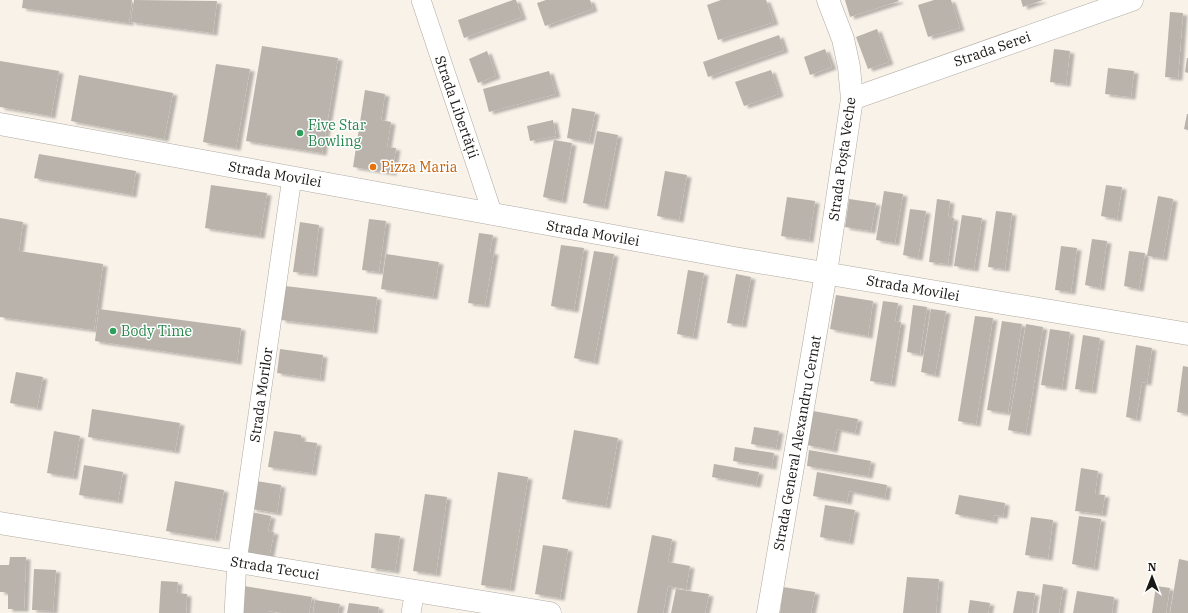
<svg xmlns="http://www.w3.org/2000/svg" width="1188" height="613" viewBox="0 0 1188 613" font-family="'IBM Plex Serif',serif">
	<style>
		.building { fill: #b9b3ab; filter: url(#shadow) }
		.lines { fill: none; stroke-linecap: round; stroke-linejoin: round }
		.street-casing { stroke: #b0aaa2; stroke-width: 20 }
		.secondary-casing { stroke: #b0aaa2; stroke-width: 23 }
		.street { stroke: #fff; stroke-width: 19 }
		.secondary { stroke: #fff; stroke-width: 22 }
		.leisure-dot { fill: #2e9e5b; stroke: #fff; stroke-width: 1.5 }
		.food-dot { fill: #e8710a; stroke: #fff; stroke-width: 1.5 }
		.labels { text-anchor: middle; stroke-width: 3; stroke-linejoin: round; paint-order: stroke }
		.street-label { font-size: 14px; fill: #1a1815; stroke: #fff }
		.leisure-label { font-size: 14px; fill: #27864d; stroke: #fff; text-anchor: start }
		.food-label { font-size: 14px; fill: #c56008; stroke: #fff; text-anchor: start }
	</style>
	<defs>
		<filter id="shadow"><feDropShadow dx="4.5" dy="2.5" stdDeviation="1" flood-color="#0004"/></filter>
	</defs>
	<rect width="100%" height="100%" fill="#f8f2e9"/>
	<!-- building -->
	<path class="building" d="M 23,0 L 132,0 L 129,23 L 22,8 Z
		M 134,0 L 217,1 L 213,33 L 131,22 Z
		M 513,0 L 516,0 L 522,17 L 464,38 L 458,20 Z
		M 546,0 L 590,0 L 593,9 L 545,26 L 537,3 Z
		M 721,0 L 766,0 L 774,22 L 718,40 L 707,5 Z
		M 845,0 L 898,0 L 899,1 L 850,17 Z
		M 934,0 L 951,0 L 960,28 L 928,37 L 918,5 Z
		M 1021,0 L 1043,0 L 1023,7 Z
		M 1170,12 L 1183,13 L 1178,78 L 1165,77 Z
		M 877,29 L 889,62 L 868,69 L 856,37 Z
		M 779,35 L 784,50 L 708,77 L 703,62 Z
		M 262,46 L 338,58 L 322,153 L 246,141 Z
		M 825,49 L 832,67 L 810,75 L 804,57 Z
		M 1054,49 L 1070,51 L 1066,84 L 1050,82 Z
		M 487,51 L 496,76 L 478,83 L 469,59 Z
		M 1187,58 L 1188,58 L 1188,73 L 1185,72 Z
		M 0,61 L 59,71 L 51,116 L 0,107 Z
		M 216,64 L 250,69 L 236,148 L 203,142 Z
		M 1108,68 L 1134,71 L 1131,97 L 1105,94 Z
		M 771,70 L 779,94 L 744,106 L 735,82 Z
		M 549,71 L 556,94 L 489,112 L 483,89 Z
		M 79,75 L 173,93 L 164,139 L 71,121 Z
		M 365,90 L 385,94 L 381,120 L 391,122 L 387,147 L 396,148 L 392,173 L 353,167 Z
		M 572,108 L 595,112 L 589,142 L 567,138 Z
		M 1187,114 L 1188,114 L 1188,130 L 1184,129 Z
		M 553,120 L 556,136 L 530,141 L 527,126 Z
		M 597,131 L 618,135 L 604,207 L 583,203 Z
		M 554,140 L 572,143 L 562,201 L 543,197 Z
		M 39,154 L 136,171 L 132,195 L 34,178 Z
		M 665,171 L 687,175 L 679,220 L 657,216 Z
		M 211,185 L 267,193 L 260,236 L 205,228 Z
		M 1106,185 L 1122,187 L 1117,219 L 1101,216 Z
		M 884,191 L 903,194 L 895,243 L 876,240 Z
		M 1158,196 L 1173,199 L 1163,258 L 1147,256 Z
		M 787,197 L 815,201 L 809,240 L 781,236 Z
		M 849,199 L 876,203 L 871,231 L 845,227 Z
		M 937,199 L 950,201 L 948,217 L 954,218 L 948,264 L 929,262 Z
		M 910,209 L 926,211 L 918,258 L 903,255 Z
		M 996,211 L 1012,213 L 1005,269 L 988,267 Z
		M 962,215 L 982,218 L 974,269 L 954,266 Z
		M 0,218 L 23,222 L 19,251 L 103,264 L 94,330 L 0,317 Z
		M 369,219 L 386,221 L 379,272 L 362,270 Z
		M 300,222 L 319,225 L 313,274 L 293,272 Z
		M 479,233 L 493,235 L 490,252 L 494,252 L 485,305 L 468,303 Z
		M 1092,239 L 1107,241 L 1100,288 L 1085,285 Z
		M 561,245 L 584,248 L 574,310 L 551,306 Z
		M 1061,246 L 1077,248 L 1071,292 L 1055,290 Z
		M 594,251 L 614,254 L 594,362 L 574,358 Z
		M 1129,251 L 1145,253 L 1139,289 L 1124,286 Z
		M 386,254 L 439,262 L 433,297 L 381,289 Z
		M 688,270 L 704,273 L 693,337 L 677,334 Z
		M 736,274 L 751,277 L 742,325 L 727,323 Z
		M 285,286 L 377,297 L 373,331 L 281,320 Z
		M 836,295 L 873,301 L 868,336 L 830,329 Z
		M 883,301 L 898,303 L 895,321 L 901,322 L 891,384 L 870,381 Z
		M 913,305 L 927,307 L 920,354 L 907,352 Z
		M 99,309 L 241,328 L 237,362 L 95,341 Z
		M 931,309 L 946,311 L 935,375 L 921,372 Z
		M 975,316 L 993,318 L 976,424 L 958,421 Z
		M 1002,321 L 1022,324 L 1008,413 L 987,410 Z
		M 1026,324 L 1043,327 L 1026,433 L 1008,430 Z
		M 1050,329 L 1070,332 L 1062,388 L 1041,385 Z
		M 1083,335 L 1100,338 L 1092,391 L 1075,389 Z
		M 1136,345 L 1152,348 L 1147,383 L 1142,382 L 1136,419 L 1126,417 Z
		M 280,349 L 323,355 L 320,379 L 277,373 Z
		M 1183,366 L 1188,367 L 1188,414 L 1177,412 Z
		M 16,372 L 43,377 L 37,408 L 10,403 Z
		M 92,409 L 180,423 L 175,451 L 88,437 Z
		M 813,411 L 858,419 L 855,433 L 837,429 L 833,450 L 807,445 Z
		M 754,427 L 779,431 L 776,448 L 751,444 Z
		M 574,430 L 618,438 L 606,506 L 562,499 Z
		M 54,431 L 80,436 L 73,477 L 47,473 Z
		M 274,431 L 301,435 L 301,441 L 317,443 L 312,473 L 268,467 Z
		M 735,447 L 774,453 L 772,467 L 733,461 Z
		M 809,450 L 871,461 L 868,476 L 807,466 Z
		M 714,464 L 759,472 L 756,485 L 712,477 Z
		M 84,465 L 123,472 L 118,501 L 79,495 Z
		M 1081,468 L 1098,471 L 1095,494 L 1105,495 L 1102,514 L 1075,511 Z
		M 498,472 L 528,477 L 510,589 L 481,585 Z
		M 817,472 L 887,485 L 885,498 L 849,491 L 847,502 L 813,496 Z
		M 175,481 L 224,490 L 215,539 L 166,531 Z
		M 256,481 L 281,485 L 277,513 L 252,509 Z
		M 425,494 L 447,497 L 436,574 L 413,571 Z
		M 959,495 L 1005,503 L 1003,516 L 994,515 L 993,521 L 955,514 Z
		M 825,505 L 855,510 L 849,542 L 820,537 Z
		M 251,512 L 271,516 L 268,531 L 274,532 L 269,558 L 244,553 Z
		M 1079,516 L 1101,519 L 1094,568 L 1072,564 Z
		M 1031,517 L 1053,520 L 1048,558 L 1025,555 Z
		M 375,533 L 400,536 L 395,571 L 371,568 Z
		M 652,535 L 672,539 L 668,562 L 690,566 L 686,589 L 668,586 L 663,613 L 637,613 Z
		M 543,545 L 568,549 L 560,598 L 535,594 Z
		M 10,557 L 26,557 L 24,609 L 8,609 L 8,592 L 0,592 L 0,565 L 9,565 Z
		M 1179,559 L 1188,561 L 1188,613 L 1170,613 Z
		M 34,569 L 56,570 L 53,611 L 32,610 Z
		M 907,577 L 939,579 L 936,613 L 903,613 Z
		M 161,581 L 178,582 L 177,593 L 187,594 L 186,613 L 159,613 Z
		M 1043,584 L 1063,587 L 1059,613 L 1039,613 Z
		M 244,586 L 312,597 L 309,613 L 282,613 L 268,611 L 268,613 L 239,613 Z
		M 1156,586 L 1170,588 L 1166,613 L 1152,613 Z
		M 783,587 L 815,592 L 811,613 L 780,613 Z
		M 676,589 L 709,594 L 705,613 L 671,613 Z
		M 1017,591 L 1035,593 L 1032,613 L 1013,613 Z
		M 1077,591 L 1114,597 L 1112,613 L 1073,613 Z
		M 315,600 L 340,604 L 338,613 L 313,613 Z
		M 970,600 L 990,603 L 988,613 L 968,613 Z
		M 349,603 L 379,607 L 378,613 L 347,613 Z"/>
	<g class="lines">
		<!-- street casing -->
		<g class="street-casing">
			<path id="street" d="M 421,0 L 493,215
				M 234,613 L 237,562 L 292,177
				M 411,613 L 415,590"/>
		</g>
		<!-- secondary casing -->
		<g class="secondary-casing">
			<path id="secondary" d="M 852,99 L 1132,0
				M 0,124 L 734,258 L 1188,334
				M 0,523 L 550,613
				M 768,613 L 826,273 L 852,99 L 849,67 L 843,39 L 828,0"/>
		</g>
		<!-- street -->
		<use href="#street" class="street"/>
		<!-- secondary -->
		<use href="#secondary" class="secondary"/>
	</g>
	<!-- markers -->
	<g class="leisure-dot">
		<circle cx="300" cy="133" r="4"/>
		<circle cx="113" cy="331" r="4"/>
	</g>
	<circle class="food-dot" cx="373" cy="167" r="4"/>
	<g class="labels">
		<!-- street labels -->
		<g class="street-label">
			<text transform="translate(992 49) rotate(-19)" y="5">Strada Serei</text>
			<text transform="translate(457 107) rotate(71)" y="5">Strada Libertății</text>
			<text transform="translate(842 159) rotate(-82)" y="5">Strada Poșta Veche</text>
			<text transform="translate(275 174) rotate(10)" y="5">Strada Movilei</text>
			<text transform="translate(593 233) rotate(10)" y="5">Strada Movilei</text>
			<text transform="translate(913 288) rotate(10)" y="5">Strada Movilei</text>
			<text transform="translate(261 395) rotate(-82)" y="5">Strada Morilor</text>
			<text transform="translate(797 443) rotate(-80)" y="5">Strada General Alexandru Cernat</text>
			<text transform="translate(275 568) rotate(9)" y="5">Strada Tecuci</text>
		</g>
		<!-- leisure labels -->
		<g class="leisure-label">
			<text x="308" y="130">Five Star<tspan x="308" dy="16">Bowling</tspan></text>
			<text x="121" y="336">Body Time</text>
		</g>
		<!-- food labels -->
		<g class="food-label">
			<text x="381" y="172">Pizza Maria</text>
		</g>
	</g>
	<!-- north arrow -->
	<g transform="translate(1152 577)" stroke="#ffffff" stroke-width="3" paint-order="stroke">
	<path d="M0-3L7 15L0 10L-7 15Z" fill="#1a1815"/>
	<text y="-6" font-size="11" font-weight="bold" text-anchor="middle" fill="#1a1815">N</text>
	</g>
</svg>
